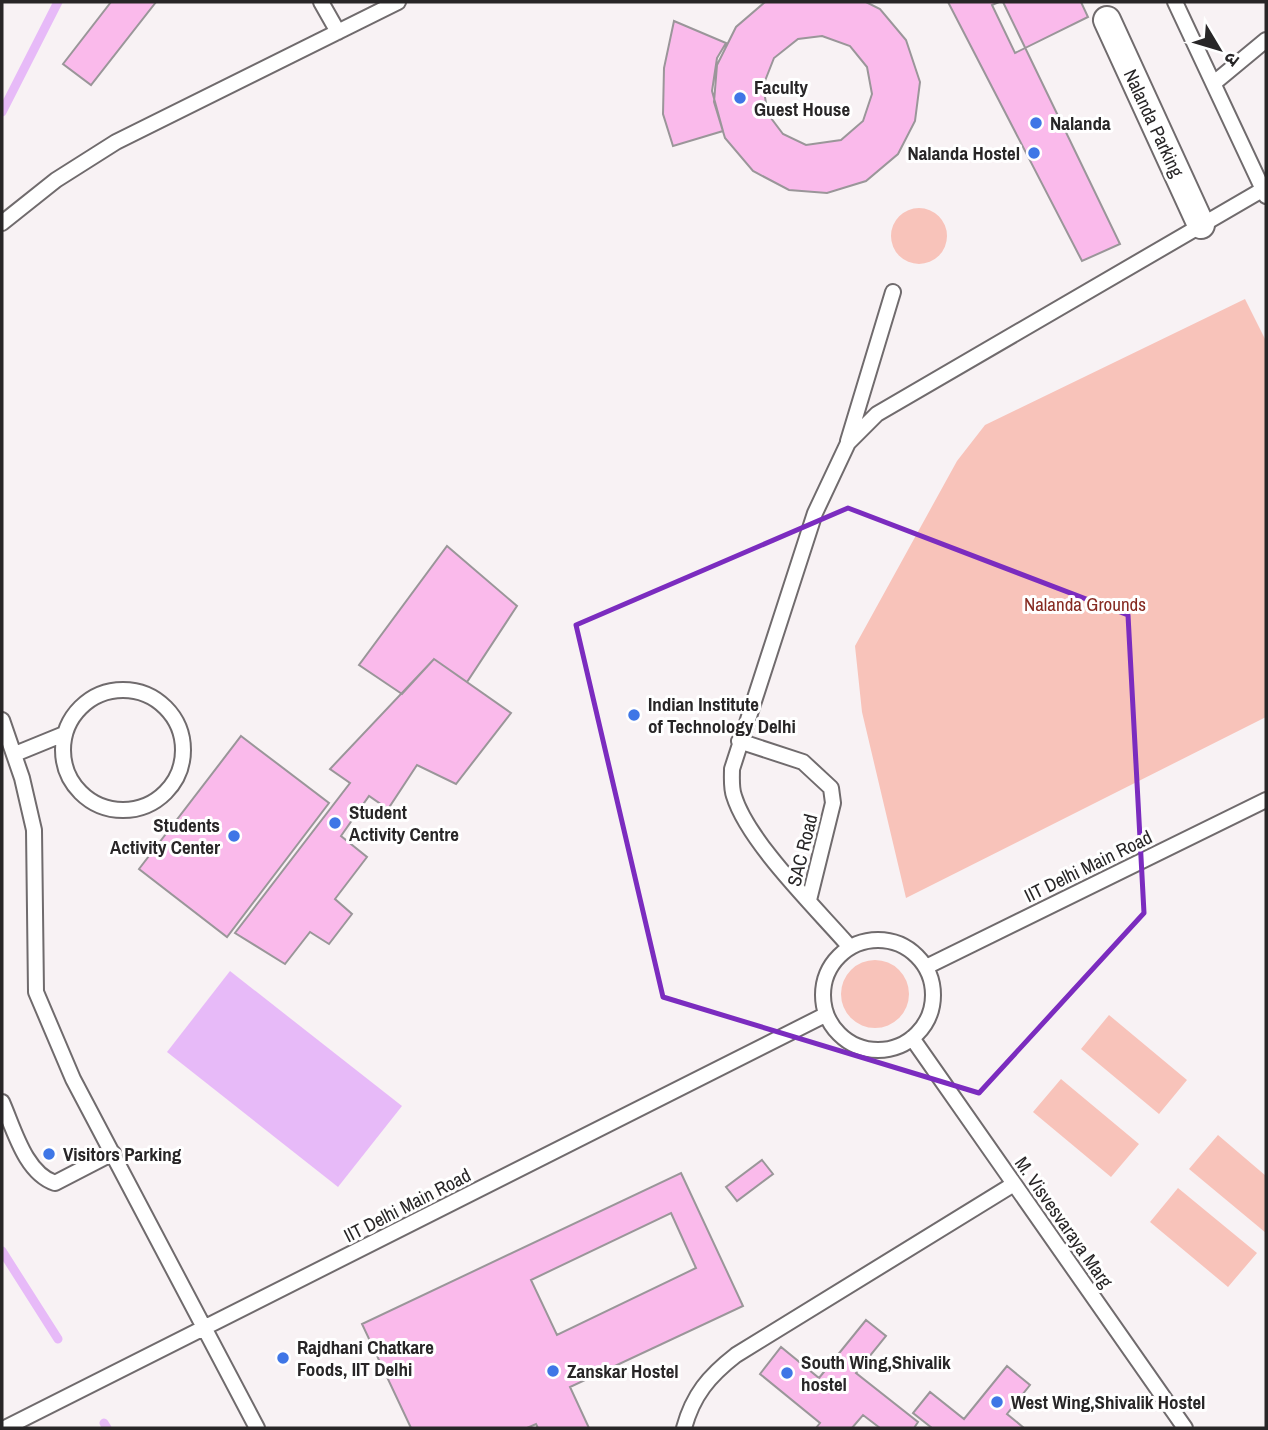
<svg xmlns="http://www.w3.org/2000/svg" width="1268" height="1430" viewBox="0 0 1268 1430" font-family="'Archivo Narrow','Noto Sans Devanagari',sans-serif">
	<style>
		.green { fill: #f8c3ba }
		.water { fill: #e7baf8 }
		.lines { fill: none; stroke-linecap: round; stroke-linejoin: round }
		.stream { stroke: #e7baf8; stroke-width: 9 }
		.building { fill: #fabaeb; stroke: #9a9699; stroke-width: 2; fill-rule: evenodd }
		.service-casing { stroke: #706b6d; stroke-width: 18 }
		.minor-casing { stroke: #706b6d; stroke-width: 30 }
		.service { stroke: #fff; stroke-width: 14 }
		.minor { stroke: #fff; stroke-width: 26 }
		.marked { fill: none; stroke: #7b2cbf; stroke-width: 5; stroke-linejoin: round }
		.poi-dot { fill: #3f76e6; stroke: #fff; stroke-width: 2.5 }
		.labels { text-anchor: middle; stroke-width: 6; stroke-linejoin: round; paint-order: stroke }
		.poi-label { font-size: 19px; font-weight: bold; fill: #282627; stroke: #fff; text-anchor: start }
		.street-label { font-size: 19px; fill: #282627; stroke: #fff }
		.park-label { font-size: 19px; fill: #862a21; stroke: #fff }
	</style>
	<rect width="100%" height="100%" fill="#f8f2f4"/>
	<!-- green -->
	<path class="green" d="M891 236a28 28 0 1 1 56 0a28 28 0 1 1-56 0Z
		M 1245,299 L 1266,341 L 1266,717 L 906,898 L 862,712 L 855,646 L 957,461 L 985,425 Z
		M841 994a34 34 0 1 1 68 0a34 34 0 1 1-68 0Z
		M 1109,1015 L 1187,1080 L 1159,1114 L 1081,1049 Z
		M 1061,1079 L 1139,1144 L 1111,1177 L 1033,1112 Z
		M 1218,1135 L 1266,1176 L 1266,1233 L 1189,1169 Z
		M 1178,1188 L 1257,1253 L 1228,1287 L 1150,1222 Z"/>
	<!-- water -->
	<path class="water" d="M 230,971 L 402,1106 L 338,1187 L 167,1052 Z"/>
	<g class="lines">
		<!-- stream -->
		<path class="stream" d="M 2,112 L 58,2
			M 2,1251 L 58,1339
			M 104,1423 L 107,1428"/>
	</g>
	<!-- building -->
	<path class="building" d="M 111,2 L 156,2 L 91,85 L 63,64 Z
		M 765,2 L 866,2 L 880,9 L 906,40 L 920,82 L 915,121 L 898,154 L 866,181 L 827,193 L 789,190 L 753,171 L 725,138 L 714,102 L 717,65 L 736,27 ZM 822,36 L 850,46 L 867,67 L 872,94 L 863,121 L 841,140 L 806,145 L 783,134 L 768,114 L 763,86 L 774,58 L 798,39 Z
		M 948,2 L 1003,2 L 1120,244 L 1082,261 Z
		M 999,2 L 1081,2 L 1088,17 L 1015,53 L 992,5 Z
		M 674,21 L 726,43 L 717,58 L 712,91 L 723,131 L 673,146 L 663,114 L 664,68 Z
		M 447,546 L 517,606 L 467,682 L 434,659 L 402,694 L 359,665 Z
		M 434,659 L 511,713 L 456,784 L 417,765 L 388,809 L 369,796 L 341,836 L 367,857 L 335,899 L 352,914 L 329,944 L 310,932 L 285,964 L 235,933 L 350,783 L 330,769 Z
		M 241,736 L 329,803 L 227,937 L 139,869 Z
		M 762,1160 L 773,1174 L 737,1201 L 726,1187 Z
		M 681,1173 L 743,1306 L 570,1387 L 589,1428 L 538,1428 L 536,1424 L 527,1428 L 411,1428 L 362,1324 ZM 671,1213 L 696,1268 L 557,1335 L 531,1280 Z
		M 866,1320 L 886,1336 L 856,1373 L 918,1422 L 914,1428 L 880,1428 L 863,1415 L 852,1428 L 816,1428 L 820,1423 L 760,1374 L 781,1347 L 819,1378 Z
		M 1007,1366 L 1030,1385 L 1007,1414 L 1024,1428 L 932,1428 L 913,1413 L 930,1392 L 964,1419 Z"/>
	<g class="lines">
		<!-- service casing -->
		<g class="service-casing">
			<path id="service" d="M 321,2 L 338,32
				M 1175,2 L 1266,196
				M 1214,83 L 1266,40
				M 2,223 L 56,180 L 116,142 L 398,2
				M 848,441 L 893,292
				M63 750a60 60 0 1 1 120 0a60 60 0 1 1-120 0Z
				M 2,720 L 22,778 L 34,830 L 36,992 L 73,1079 L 257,1428
				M 739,741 L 803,762 L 831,788 L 833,803 L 809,900
				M 15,754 L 64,734
				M823 995a55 55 0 1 1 110 0a55 55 0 1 1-110 0Z
				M 849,946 C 816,908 748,842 734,796 C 731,788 732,778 732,769 L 815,513 L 848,443 L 877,414 L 1262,190
				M 926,967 L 1266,800
				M 912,1038 L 1185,1428
				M 2,1102 C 14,1129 25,1173 55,1183 L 113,1153
				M 5,1428 L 825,1015
				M 684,1428 C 693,1395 709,1376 736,1355 L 1014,1184"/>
		</g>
		<!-- minor casing -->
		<g class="minor-casing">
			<path id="minor" d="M 1107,20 L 1201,225"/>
		</g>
		<!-- service -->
		<use href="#service" class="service"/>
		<!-- minor -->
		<use href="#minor" class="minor"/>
	</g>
	<!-- marked area -->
	<path class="marked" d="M 848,508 L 1128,615 L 1144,913 L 979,1093 L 663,997 L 576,625 Z"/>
	<!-- markers -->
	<g class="poi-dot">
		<circle cx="740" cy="98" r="7"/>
		<circle cx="1036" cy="123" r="7"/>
		<circle cx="1034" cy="153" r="7"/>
		<circle cx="634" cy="715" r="7"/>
		<circle cx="335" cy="823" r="7"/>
		<circle cx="234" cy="836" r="7"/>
		<circle cx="49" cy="1154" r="7"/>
		<circle cx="283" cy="1358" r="7"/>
		<circle cx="553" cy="1371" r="7"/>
		<circle cx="787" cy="1373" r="7"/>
		<circle cx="997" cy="1402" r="7"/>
	</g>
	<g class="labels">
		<!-- poi labels -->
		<g class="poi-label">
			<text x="754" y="94">Faculty<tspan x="754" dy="22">Guest House</tspan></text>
			<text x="1050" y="130">Nalanda</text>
			<text x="1020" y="160" text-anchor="end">Nalanda Hostel</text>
			<text x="648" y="711">Indian Institute<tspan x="648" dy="22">of Technology Delhi</tspan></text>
			<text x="349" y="819">Student<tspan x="349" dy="22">Activity Centre</tspan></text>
			<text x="220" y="832" text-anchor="end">Students<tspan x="220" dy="22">Activity Center</tspan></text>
			<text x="63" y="1161">Visitors Parking</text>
			<text x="297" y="1354">Rajdhani Chatkare<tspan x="297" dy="22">Foods, IIT Delhi</tspan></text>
			<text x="801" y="1369">South Wing,Shivalik<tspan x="801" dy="22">hostel</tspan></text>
			<text x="567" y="1378">Zanskar Hostel</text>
			<text x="1011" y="1409">West Wing,Shivalik Hostel</text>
		</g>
		<!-- street labels -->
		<g class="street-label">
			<text transform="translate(1154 123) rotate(65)" y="7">Nalanda Parking</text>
			<text transform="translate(802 850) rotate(-76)" y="7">SAC Road</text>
			<text transform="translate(1088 866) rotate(-26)" y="7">IIT Delhi Main Road</text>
			<text transform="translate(407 1205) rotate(-27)" y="7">IIT Delhi Main Road</text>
			<text transform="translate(1064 1222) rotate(55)" y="7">M. Visvesvaraya Marg</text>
		</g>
		<!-- park labels -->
		<g class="park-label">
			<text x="1085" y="611">Nalanda Grounds</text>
		</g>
	</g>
	<!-- border -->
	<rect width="1268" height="1430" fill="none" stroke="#282627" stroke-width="7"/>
	<!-- north arrow -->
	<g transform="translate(1219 49) rotate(128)" stroke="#ffffff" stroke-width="5" paint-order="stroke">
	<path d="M0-5L12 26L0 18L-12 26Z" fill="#282627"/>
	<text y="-10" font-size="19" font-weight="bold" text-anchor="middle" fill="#282627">उ</text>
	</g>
</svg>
